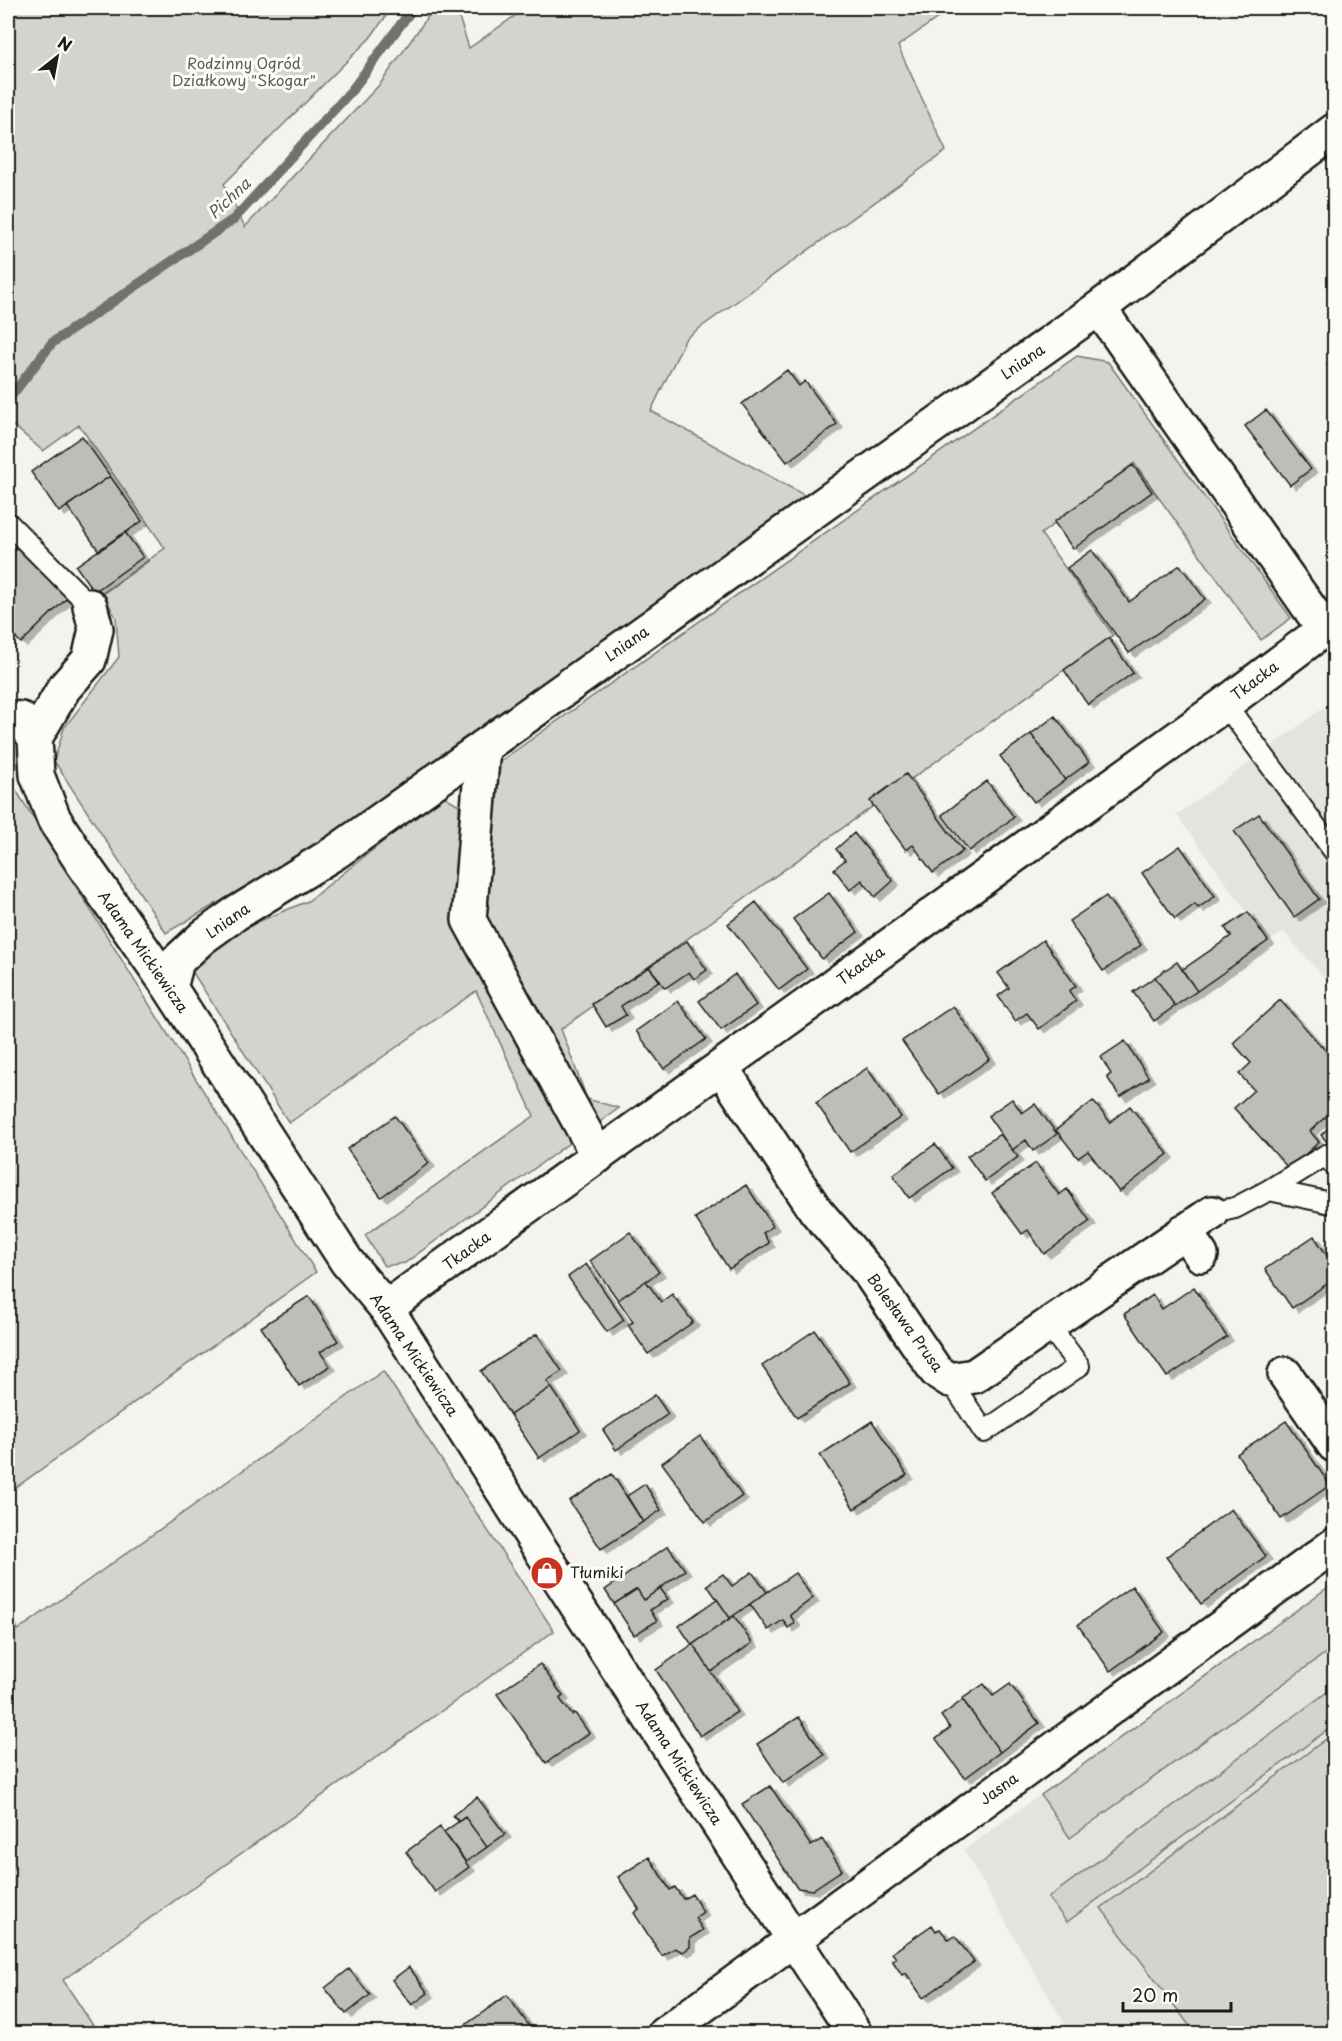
<svg xmlns="http://www.w3.org/2000/svg" width="1342" height="2041" viewBox="0 0 1342 2041" font-family="'Playpen Sans',sans-serif">
	<style>
		.built { fill: #e4e3de }
		.green { fill: #d4d3cf; stroke: #787876; stroke-width: 1.5 }
		.lines { fill: none; stroke-linecap: round; stroke-linejoin: round }
		.stream { stroke: #72716f; stroke-width: 10 }
		.building { fill: #bebdba; stroke: #1c1c1c; stroke-width: 1.5; filter: url(#shadow) }
		.service-casing { stroke: #1c1c1c; stroke-width: 24 }
		.minor-casing { stroke: #1c1c1c; stroke-width: 38 }
		.service { stroke: #fdfcf7; stroke-width: 20 }
		.minor { stroke: #fdfcf7; stroke-width: 33 }
		.labels { text-anchor: middle; stroke-width: 6; stroke-linejoin: round; paint-order: stroke }
		.park-label { font-size: 15px; fill: #5c5c5b; stroke: #fdfcf7 }
		.street-label { font-size: 15px; fill: #1c1c1c; stroke: #fdfcf7 }
		.poi-label { font-size: 15px; fill: #1c1c1c; stroke: #fdfcf7; text-anchor: start }
		.water-label { font-size: 16px; font-style: italic; fill: #5c5c5a; stroke: #fdfcf7 }
	</style>
	<defs>
		<filter id="shadow"><feDropShadow dx="6" dy="4" stdDeviation="0" flood-color="#0004"/></filter>
	</defs>
	<rect width="100%" height="100%" fill="#f4f3ee"/>
	<filter id="ink" filterUnits="userSpaceOnUse"><feTurbulence type="fractalNoise" baseFrequency=".0167" numOctaves="2"/><feDisplacementMap in="SourceGraphic" scale="12" xChannelSelector="R" yChannelSelector="G"/><feConvolveMatrix kernelMatrix="1 2 1 2 8 2 1 2 1" color-interpolation-filters="sRGB"/></filter>
	<g filter="url(#ink)">
		<!-- built -->
		<path class="built" d="M 1334,700 L 1334,989 L 1284,932 L 1268,941 L 1177,815 Z
			M 1334,1583 L 1334,2033 L 1070,2033 L 964,1850 Z"/>
		<!-- green -->
		<path class="green" d="M 8,8 L 392,8 L 370,38 L 224,184 L 245,227 L 380,84 L 434,8 L 456,8 L 469,48 L 526,8 L 952,8 L 898,46 L 946,151 L 686,338 L 651,411 L 806,496 L 337,833 L 166,933 L 54,761 L 64,728 L 119,657 L 116,618 L 103,593 L 165,548 L 79,425 L 43,451 L 14,426 L 8,431 Z
			M 1077,356 L 1108,362 L 1291,618 L 1261,640 L 1134,463 L 1041,534 L 1113,635 L 561,1029 L 587,1099 L 619,1108 L 593,1127 L 485,922 L 492,767 Z
			M 14,728 L 10,764 L 14,787 L 316,1272 L 8,1493 L 8,730 Z
			M 442,795 L 459,805 L 459,925 L 576,1138 L 405,1263 L 384,1266 L 365,1235 L 534,1116 L 476,991 L 289,1123 L 188,965 L 241,929 L 308,901 Z
			M 383,1371 L 554,1631 L 63,1980 L 98,2033 L 8,2033 L 8,1602 L 18,1630 Z
			M 1334,1583 L 1334,1647 L 1070,1838 L 1041,1795 Z
			M 1334,1687 L 1334,1725 L 1067,1922 L 1048,1898 Z
			M 1334,1733 L 1334,2033 L 1195,2033 L 1101,1908 Z"/>
		<g class="lines">
			<!-- stream -->
			<path class="stream" d="M 8,400 L 52,343 L 234,219 L 352,90 L 413,8"/>
		</g>
		<!-- building -->
		<path class="building" d="M 1334,361 L 1334,376 L 1327,366 Z
			M 787,370 L 799,386 L 805,381 L 837,424 L 787,462 L 742,404 Z
			M 1266,410 L 1311,469 L 1290,485 L 1245,426 Z
			M 82,436 L 110,476 L 59,512 L 31,472 Z
			M 1133,465 L 1152,492 L 1073,549 L 1054,522 Z
			M 110,476 L 142,521 L 99,551 L 67,506 Z
			M 125,532 L 143,557 L 94,592 L 76,566 Z
			M 8,538 L 67,598 L 21,643 L 8,630 Z
			M 1092,550 L 1129,602 L 1180,565 L 1205,599 L 1129,653 L 1067,568 Z
			M 1109,638 L 1133,673 L 1088,705 L 1064,670 Z
			M 1055,716 L 1089,762 L 1065,780 L 1031,734 Z
			M 1031,734 L 1065,780 L 1034,802 L 1000,756 Z
			M 906,774 L 963,851 L 933,873 L 913,845 L 906,850 L 870,801 Z
			M 987,781 L 1014,817 L 969,851 L 942,815 Z
			M 1259,814 L 1319,899 L 1294,917 L 1234,831 Z
			M 854,833 L 893,881 L 875,897 L 862,880 L 850,890 L 834,869 L 845,860 L 836,849 Z
			M 1180,846 L 1215,896 L 1198,908 L 1195,904 L 1175,919 L 1142,873 Z
			M 829,893 L 858,932 L 822,959 L 793,919 Z
			M 1106,896 L 1141,945 L 1103,971 L 1069,921 Z
			M 756,902 L 807,969 L 779,990 L 728,924 Z
			M 1248,912 L 1268,941 L 1197,991 L 1182,970 L 1231,936 L 1225,928 Z
			M 1043,940 L 1076,986 L 1069,991 L 1076,1001 L 1039,1029 L 1027,1013 L 1015,1021 L 998,996 L 1009,988 L 998,973 Z
			M 687,941 L 707,970 L 694,979 L 689,972 L 665,988 L 649,967 Z
			M 1177,962 L 1197,991 L 1175,1006 L 1155,977 Z
			M 649,967 L 660,980 L 621,1006 L 626,1015 L 606,1027 L 592,1004 Z
			M 735,974 L 756,1005 L 721,1030 L 699,1001 Z
			M 1155,977 L 1175,1006 L 1154,1021 L 1133,992 Z
			M 1280,1000 L 1334,1060 L 1334,1114 L 1332,1111 L 1310,1131 L 1319,1142 L 1289,1169 L 1234,1108 L 1254,1090 L 1239,1074 L 1251,1063 L 1233,1043 Z
			M 678,1001 L 706,1039 L 664,1069 L 636,1031 Z
			M 953,1006 L 990,1059 L 939,1094 L 902,1041 Z
			M 1125,1041 L 1149,1078 L 1120,1097 L 1107,1077 L 1111,1074 L 1101,1057 Z
			M 867,1068 L 901,1117 L 850,1152 L 816,1103 Z
			M 1012,1099 L 1022,1113 L 1035,1104 L 1057,1134 L 1033,1151 L 1026,1140 L 1012,1150 L 988,1116 Z
			M 1093,1101 L 1110,1122 L 1130,1106 L 1168,1154 L 1119,1192 L 1088,1151 L 1078,1158 L 1056,1130 Z
			M 395,1116 L 429,1163 L 381,1197 L 347,1149 Z
			M 1334,1122 L 1334,1150 L 1321,1135 Z
			M 1000,1134 L 1018,1157 L 985,1181 L 967,1156 Z
			M 935,1144 L 952,1168 L 909,1198 L 893,1175 Z
			M 1036,1163 L 1059,1195 L 1067,1189 L 1090,1221 L 1044,1254 L 1028,1230 L 1022,1234 L 992,1193 Z
			M 746,1185 L 773,1226 L 763,1233 L 769,1243 L 729,1269 L 695,1218 Z
			M 630,1232 L 659,1272 L 618,1300 L 590,1261 Z
			M 1314,1236 L 1334,1266 L 1334,1279 L 1292,1308 L 1265,1269 Z
			M 586,1264 L 624,1320 L 607,1332 L 568,1277 Z
			M 646,1281 L 661,1302 L 672,1294 L 693,1322 L 648,1354 L 628,1325 L 633,1322 L 618,1300 Z
			M 1194,1287 L 1227,1337 L 1167,1377 L 1124,1314 L 1153,1295 L 1162,1309 Z
			M 309,1296 L 338,1341 L 320,1352 L 330,1366 L 299,1386 L 261,1327 Z
			M 815,1330 L 850,1383 L 797,1418 L 762,1366 Z
			M 537,1334 L 562,1371 L 547,1381 L 551,1387 L 510,1415 L 481,1371 Z
			M 551,1387 L 580,1430 L 539,1458 L 510,1415 Z
			M 655,1395 L 668,1414 L 616,1450 L 603,1430 Z
			M 872,1421 L 907,1475 L 854,1509 L 820,1455 Z
			M 1286,1421 L 1330,1485 L 1281,1519 L 1237,1454 Z
			M 700,1436 L 742,1496 L 705,1522 L 662,1463 Z
			M 612,1474 L 643,1522 L 601,1549 L 569,1501 Z
			M 645,1484 L 661,1510 L 643,1522 L 627,1496 Z
			M 1231,1509 L 1266,1556 L 1201,1604 L 1166,1557 Z
			M 668,1546 L 685,1570 L 644,1600 L 637,1589 L 614,1604 L 605,1590 Z
			M 752,1572 L 767,1592 L 730,1618 L 707,1585 L 723,1574 L 732,1586 Z
			M 795,1573 L 813,1598 L 790,1615 L 795,1623 L 788,1628 L 783,1620 L 768,1630 L 750,1604 Z
			M 1132,1586 L 1164,1632 L 1110,1671 L 1078,1625 Z
			M 660,1588 L 668,1599 L 650,1610 L 657,1621 L 634,1635 L 614,1604 L 637,1589 L 644,1600 Z
			M 717,1599 L 730,1618 L 692,1645 L 679,1626 Z
			M 734,1616 L 752,1643 L 711,1672 L 693,1644 Z
			M 693,1644 L 737,1712 L 700,1736 L 656,1670 Z
			M 540,1664 L 563,1696 L 560,1699 L 572,1715 L 575,1713 L 589,1733 L 546,1763 L 497,1694 Z
			M 984,1684 L 993,1696 L 1010,1684 L 1039,1723 L 1000,1752 L 962,1699 Z
			M 963,1700 L 1000,1752 L 965,1778 L 936,1739 L 950,1728 L 941,1716 Z
			M 799,1717 L 824,1755 L 783,1783 L 757,1744 Z
			M 770,1786 L 811,1846 L 822,1839 L 842,1870 L 812,1890 L 797,1888 L 742,1804 Z
			M 477,1797 L 505,1834 L 487,1847 L 465,1817 L 459,1822 L 453,1815 Z
			M 465,1817 L 487,1847 L 466,1862 L 444,1832 Z
			M 440,1827 L 469,1867 L 435,1892 L 406,1852 Z
			M 649,1857 L 670,1890 L 675,1887 L 683,1899 L 692,1894 L 703,1912 L 695,1918 L 703,1930 L 690,1938 L 690,1947 L 683,1952 L 675,1948 L 662,1956 L 634,1913 L 639,1909 L 618,1877 Z
			M 932,1925 L 936,1931 L 940,1929 L 949,1940 L 955,1936 L 974,1962 L 923,1998 L 906,1973 L 902,1975 L 892,1960 L 896,1958 L 892,1953 Z
			M 409,1967 L 428,1993 L 412,2005 L 392,1980 Z
			M 349,1969 L 370,1995 L 346,2014 L 325,1988 Z
			M 507,1995 L 535,2034 L 469,2034 L 464,2026 Z"/>
		<g class="lines">
			<!-- service casing -->
			<g class="service-casing">
				<path id="service" d="M 8,523 L 90,606
					M 1225,704 L 1334,851
					M 1269,1190 L 1331,1203 L 1334,1201
					M 1212,1213 L 1235,1208 L 1269,1190 L 1326,1155 L 1334,1165
					M 950,1380 L 984,1432 L 1079,1366 L 1049,1325"/>
			</g>
			<!-- minor casing -->
			<g class="minor-casing">
				<path id="minor" d="M 1099,308 L 1324,629
					M 90,606 L 96,629 L 89,660 L 64,688 L 35,738 L 37,775 L 54,819 L 81,861 L 170,988 L 347,1262 L 386,1308 L 524,1524 L 855,2034
					M 8,718 L 21,719 L 35,738
					M 483,747 L 469,920 L 598,1156
					M 170,988 L 177,961 L 203,937 L 235,914 L 336,852 L 1099,308 L 1334,131
					M 721,1067 L 816,1211 L 868,1271 L 936,1371 L 950,1380 L 974,1376 L 1212,1213
					M 1184,1231 L 1201,1255
					M 386,1308 L 1225,704 L 1334,622
					M 1285,1374 L 1334,1445
					M 664,2034 L 1334,1545"/>
			</g>
			<!-- service -->
			<use href="#service" class="service"/>
			<!-- minor -->
			<use href="#minor" class="minor"/>
		</g>
	</g>
	<!-- icons -->
	<defs>
		<g id="shop-disc" transform="scale(1.725)"><circle r="9.5" fill="#c8321e" stroke="#fdfcf7"/><path d="M-5-2.5h2.3a2.7 3.5 0 0 1 5.4 0H5L5.5 6h-11ZM-1.5-2.5h3a1.5 2.3 0 0 0-3 0Z" fill="#fff"/></g>
	</defs>
	<g fill-rule="evenodd">
		<use href="#shop-disc" x="547" y="1573"/>
	</g>
	<g class="labels">
		<!-- park labels -->
		<g class="park-label">
			<text x="244" y="69">Rodzinny Ogród<tspan x="244" dy="17">Działkowy "Skogar"</tspan></text>
		</g>
		<!-- street labels -->
		<g class="street-label">
			<text transform="translate(1023 362) rotate(-35)" y="5">Lniana</text>
			<text transform="translate(627 644) rotate(-35)" y="5">Lniana</text>
			<text transform="translate(1255 681) rotate(-37)" y="5">Tkacka</text>
			<text transform="translate(228 921) rotate(-35)" y="5">Lniana</text>
			<text transform="translate(143 952) rotate(55)" y="5">Adama Mickiewicza</text>
			<text transform="translate(861 966) rotate(-36)" y="5">Tkacka</text>
			<text transform="translate(467 1251) rotate(-36)" y="5">Tkacka</text>
			<text transform="translate(905 1323) rotate(54)" y="5">Bolesława Prusa</text>
			<text transform="translate(414 1355) rotate(56)" y="5">Adama Mickiewicza</text>
			<text transform="translate(679 1763) rotate(57)" y="5">Adama Mickiewicza</text>
			<text transform="translate(999 1789) rotate(-36)" y="5">Jasna</text>
		</g>
		<!-- poi labels -->
		<g class="poi-label">
			<text x="570" y="1578">Tłumiki</text>
		</g>
		<!-- water labels -->
		<g class="water-label">
			<text transform="translate(229 198) rotate(-43)" y="6">Pichna</text>
		</g>
	</g>
	<!-- margin -->
	<rect width="1342" height="2041" fill="none" stroke="#fdfcf7" stroke-width="30"/>
	<rect x="15" y="15" width="1312" height="2011" fill="none" stroke="#1c1c1c" stroke-width="2" filter="url(#ink)"/>
	<!-- north arrow -->
	<g transform="translate(57 57) rotate(31)" stroke="#fdfcf7" stroke-width="4.5" paint-order="stroke">
	<path d="M0-4.5L10 22L0 15L-10 22Z" fill="#1c1c1c"/>
	<text y="-9" font-size="16" font-weight="bold" text-anchor="middle" fill="#1c1c1c">N</text>
	</g>
	<!-- scale -->
	<path d="M1123 2002v9h108v-9" fill="none" stroke="#1c1c1c" stroke-width="3"/>
	<text x="1132" y="2002" font-size="18" fill="#1c1c1c" stroke="#fdfcf7" stroke-width="4.5" paint-order="stroke">20 m</text>
</svg>
